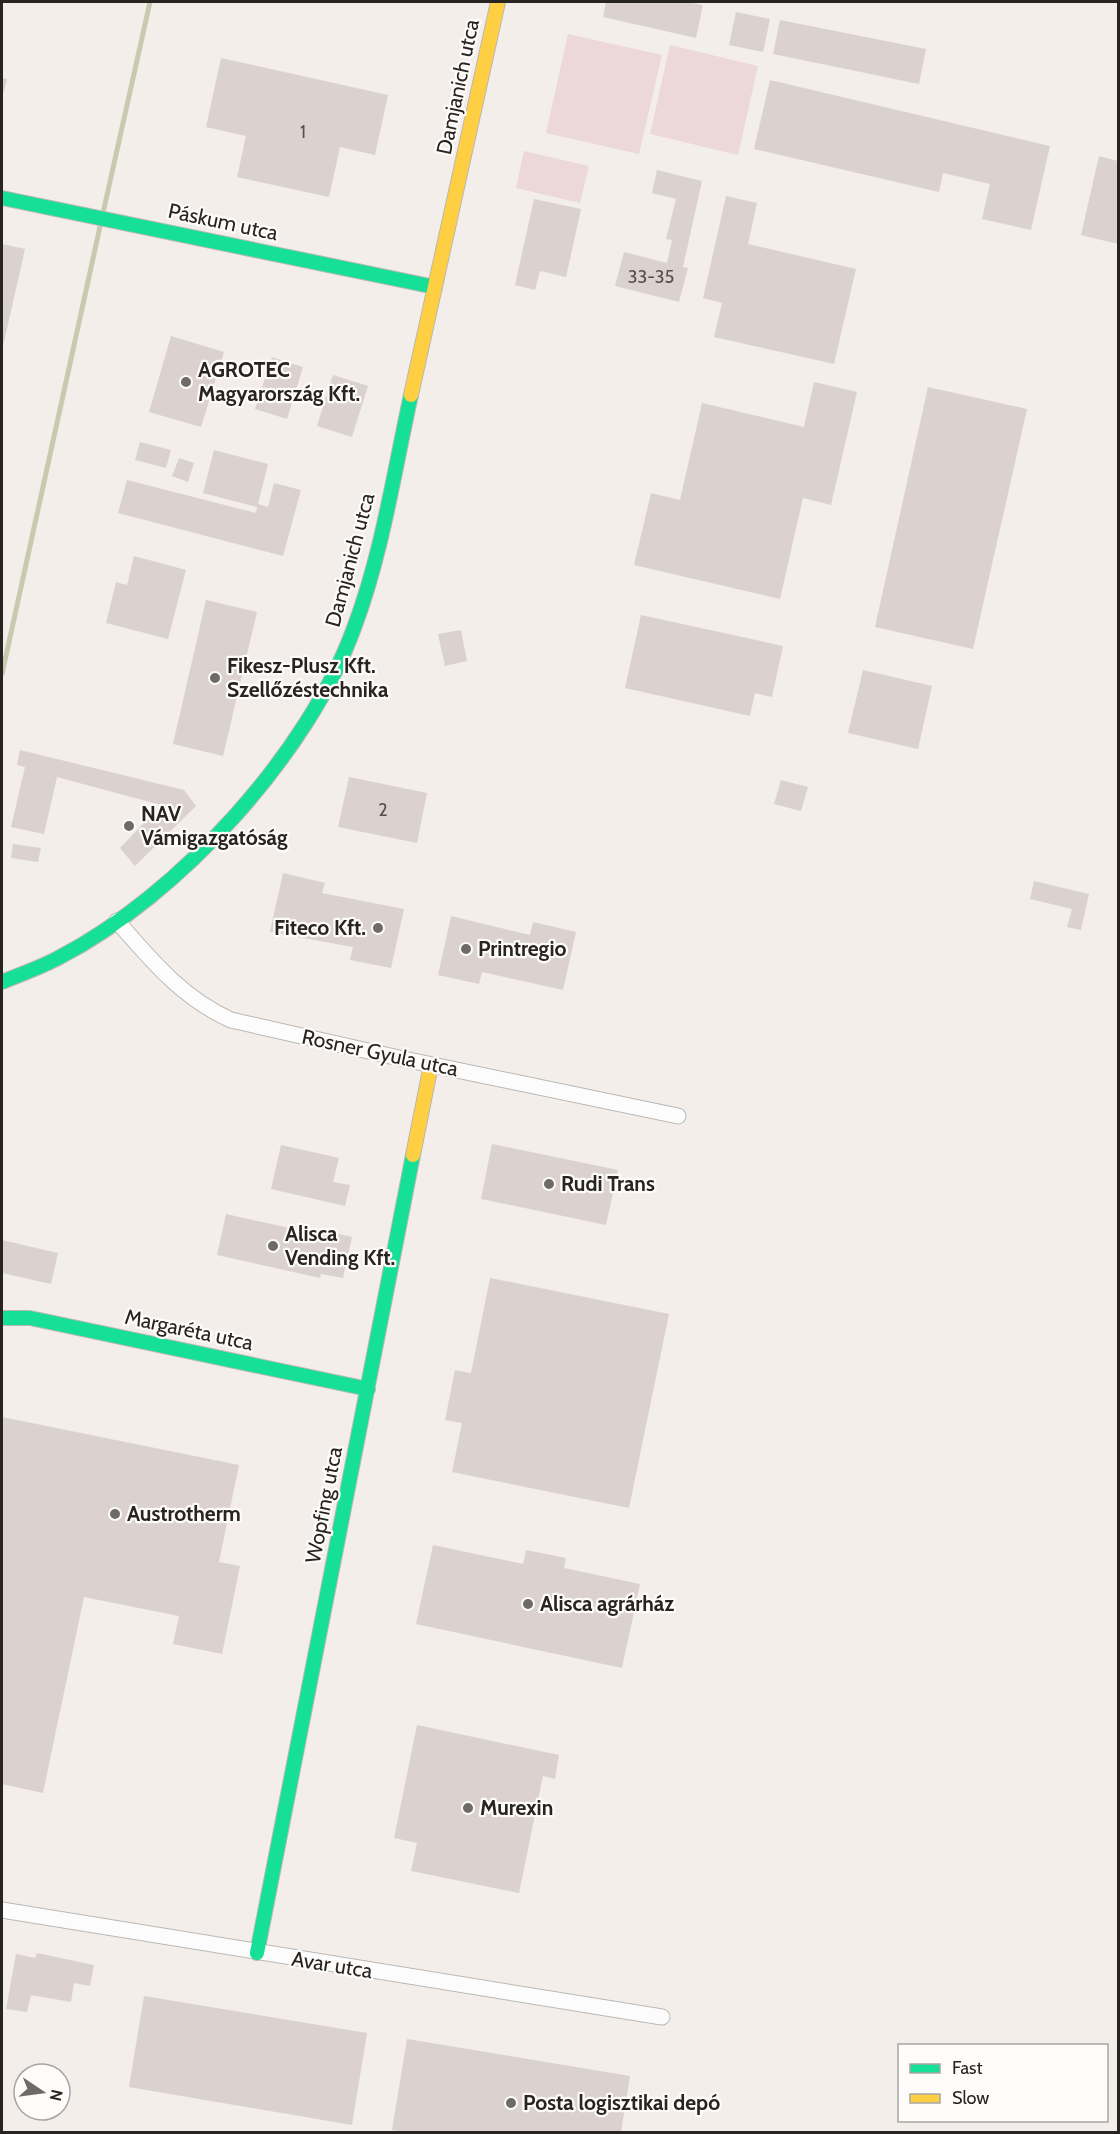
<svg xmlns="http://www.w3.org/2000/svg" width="1120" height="2134" viewBox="0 0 1120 2134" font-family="Cabin,sans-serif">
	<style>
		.pitch { fill: #edd8d8 }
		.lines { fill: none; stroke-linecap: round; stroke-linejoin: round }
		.stream { stroke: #c8cab0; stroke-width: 5 }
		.building { fill: #dbd1ce }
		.street-casing { stroke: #bbb8b4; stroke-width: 17 }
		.fast-casing { stroke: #bbb8b4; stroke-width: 16 }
		.slow-casing { stroke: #bbb8b4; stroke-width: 16 }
		.street { stroke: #fdfcfc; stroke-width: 15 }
		.fast { stroke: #16e098; stroke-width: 14 }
		.slow { stroke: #ffcf43; stroke-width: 14 }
		.poi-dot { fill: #6e6b67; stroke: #fefcfb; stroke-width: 2 }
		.labels { text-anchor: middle; stroke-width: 4.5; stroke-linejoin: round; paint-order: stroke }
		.number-label { font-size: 18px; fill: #544f4c }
		.street-label { font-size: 21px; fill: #272421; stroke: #fefcfb }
		.poi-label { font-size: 21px; font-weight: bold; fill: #272421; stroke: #fefcfb; text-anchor: start }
	</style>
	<rect width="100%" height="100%" fill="#f3eeea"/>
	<!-- pitch -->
	<path class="pitch" d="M 568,34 L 662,55 L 639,154 L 546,133 Z
		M 670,45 L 758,66 L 738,155 L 650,134 Z
		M 524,151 L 589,166 L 580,203 L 516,188 Z"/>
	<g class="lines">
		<!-- stream -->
		<path class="stream" d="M 103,213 L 150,2
			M 2,674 L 101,222"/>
	</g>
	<!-- building -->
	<path class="building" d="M 606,2 L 687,2 L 703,5 L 696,38 L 603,17 Z
		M 736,12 L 770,19 L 763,52 L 729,45 Z
		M 780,20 L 926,49 L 919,84 L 773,54 Z
		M 221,58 L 388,95 L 375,155 L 340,147 L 329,197 L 237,177 L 246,136 L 206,127 Z
		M 2,78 L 7,79 L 2,99 Z
		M 770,80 L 1050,146 L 1031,230 L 982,219 L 990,184 L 943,173 L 939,192 L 754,149 Z
		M 1099,156 L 1118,161 L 1118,244 L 1081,235 Z
		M 657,170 L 702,181 L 683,267 L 688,268 L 679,302 L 615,286 L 624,252 L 667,263 L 672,240 L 666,239 L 676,199 L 652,193 Z
		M 726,196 L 757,203 L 748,244 L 856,269 L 834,364 L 714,337 L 722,303 L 703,298 Z
		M 534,199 L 581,209 L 566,277 L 540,271 L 535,290 L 515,285 Z
		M 2,244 L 25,249 L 2,351 Z
		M 171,336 L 224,352 L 201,427 L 149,412 Z
		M 272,357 L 303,367 L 287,419 L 255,409 Z
		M 333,375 L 368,386 L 352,437 L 317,426 Z
		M 814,382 L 857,392 L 831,505 L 803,498 L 780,599 L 634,565 L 651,493 L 680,500 L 702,403 L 804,427 Z
		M 928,387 L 1027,409 L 973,649 L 875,627 Z
		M 140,442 L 171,450 L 166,468 L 135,460 Z
		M 214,450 L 268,464 L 258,504 L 268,507 L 274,483 L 301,490 L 283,556 L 118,513 L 127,480 L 256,513 L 257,507 L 203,493 Z
		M 179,458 L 194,463 L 188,482 L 172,476 Z
		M 134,556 L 186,570 L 168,639 L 106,623 L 116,582 L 127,585 Z
		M 206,600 L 257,612 L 223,756 L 173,744 Z
		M 641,615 L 783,646 L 772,697 L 755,693 L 750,716 L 625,688 Z
		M 461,630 L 467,661 L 445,666 L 438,634 Z
		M 863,670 L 932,686 L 918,749 L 848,733 Z
		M 20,750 L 184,790 L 196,806 L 135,866 L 120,848 L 161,805 L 57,777 L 44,834 L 11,827 L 25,767 L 17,765 Z
		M 349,777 L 427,793 L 417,843 L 338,827 Z
		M 781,780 L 808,787 L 801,811 L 774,804 Z
		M 13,844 L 41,848 L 38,862 L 11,858 Z
		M 283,873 L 325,883 L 322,893 L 404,909 L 391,968 L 350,960 L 353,947 L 270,932 Z
		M 1034,881 L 1089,894 L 1081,930 L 1067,927 L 1072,909 L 1030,899 Z
		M 451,916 L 530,935 L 533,922 L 576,932 L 563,990 L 482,972 L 479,984 L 438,975 Z
		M 492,1144 L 618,1170 L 606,1225 L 481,1199 Z
		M 281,1145 L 339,1158 L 333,1182 L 350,1185 L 345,1206 L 271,1189 Z
		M 226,1214 L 330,1237 L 330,1232 L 352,1237 L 343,1278 L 321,1274 L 320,1278 L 217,1255 Z
		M 2,1240 L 58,1253 L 51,1284 L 2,1273 Z
		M 490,1278 L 669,1314 L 629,1508 L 452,1472 L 462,1423 L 445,1420 L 455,1370 L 471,1373 Z
		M 2,1417 L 239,1465 L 219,1562 L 240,1566 L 222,1654 L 173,1644 L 179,1616 L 84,1597 L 43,1793 L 2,1784 Z
		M 433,1545 L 523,1564 L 526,1550 L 566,1558 L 564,1568 L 640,1584 L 622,1668 L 416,1624 Z
		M 417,1725 L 559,1755 L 555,1779 L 543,1776 L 519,1893 L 411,1871 L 417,1843 L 394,1838 Z
		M 37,1953 L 94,1965 L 90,1986 L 74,1983 L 71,2002 L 31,1995 L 27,2012 L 6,2009 L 16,1954 L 35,1958 Z
		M 144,1996 L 367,2033 L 352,2125 L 129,2087 Z
		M 407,2039 L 630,2076 L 621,2132 L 408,2132 L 392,2130 Z"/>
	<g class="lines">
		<!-- street casing -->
		<g class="street-casing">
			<path id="street" d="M 117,921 C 152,961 182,998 231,1020 L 399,1058 L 678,1116
				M 2,1910 L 662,2017"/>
		</g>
		<!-- fast casing -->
		<g class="fast-casing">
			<path id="fast" d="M 2,198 L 435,287
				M 2,982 C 21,974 42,967 60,957 C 179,895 308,754 354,628 C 382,554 394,472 411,395
				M 2,1318 L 30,1318 L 368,1389
				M 257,1953 L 413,1155"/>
		</g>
		<!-- slow casing -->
		<g class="slow-casing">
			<path id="slow" d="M 411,395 L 498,2
				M 413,1155 L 431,1065"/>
		</g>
		<!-- street -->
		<use href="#street" class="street"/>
		<!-- fast -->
		<use href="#fast" class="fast"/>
		<!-- slow -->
		<use href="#slow" class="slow"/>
	</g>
	<!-- markers -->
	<g class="poi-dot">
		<circle cx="186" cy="382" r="6"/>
		<circle cx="215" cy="678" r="6"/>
		<circle cx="129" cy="826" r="6"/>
		<circle cx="378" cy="928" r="6"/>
		<circle cx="466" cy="949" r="6"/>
		<circle cx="549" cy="1184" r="6"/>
		<circle cx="273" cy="1246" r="6"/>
		<circle cx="115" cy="1514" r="6"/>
		<circle cx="528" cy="1604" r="6"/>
		<circle cx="468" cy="1808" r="6"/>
		<circle cx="511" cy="2103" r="6"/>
	</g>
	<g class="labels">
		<!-- number labels -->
		<g class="number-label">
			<text x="303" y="138">1</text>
			<text x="651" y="283">33-35</text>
			<text x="383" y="816">2</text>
		</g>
		<!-- street labels -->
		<g class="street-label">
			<text transform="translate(458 87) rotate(-78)" y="7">Damjanich utca</text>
			<text transform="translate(223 222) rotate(12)" y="7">Páskum utca</text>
			<text transform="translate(350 560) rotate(-75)" y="7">Damjanich utca</text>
			<text transform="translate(380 1053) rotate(12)" y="7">Rosner Gyula utca</text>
			<text transform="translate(189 1330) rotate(12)" y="7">Margaréta utca</text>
			<text transform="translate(324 1505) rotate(-79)" y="7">Wopfing utca</text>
			<text transform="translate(332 1965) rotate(9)" y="7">Avar utca</text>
		</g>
		<!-- poi labels -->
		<g class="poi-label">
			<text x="198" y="377">AGROTEC<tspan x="198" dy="24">Magyarország Kft.</tspan></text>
			<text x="227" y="673">Fikesz-Plusz Kft.<tspan x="227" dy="24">Szellőzéstechnika</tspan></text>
			<text x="141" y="821">NAV<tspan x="141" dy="24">Vámigazgatóság</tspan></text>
			<text x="366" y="935" text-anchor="end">Fiteco Kft.</text>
			<text x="478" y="956">Printregio</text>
			<text x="561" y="1191">Rudi Trans</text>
			<text x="285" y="1241">Alisca<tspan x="285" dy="24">Vending Kft.</tspan></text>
			<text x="127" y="1521">Austrotherm</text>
			<text x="540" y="1611">Alisca agrárház</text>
			<text x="480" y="1815">Murexin</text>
			<text x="523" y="2110">Posta logisztikai depó</text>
		</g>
	</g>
	<!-- border -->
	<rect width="1120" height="2134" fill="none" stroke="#272421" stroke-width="6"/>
	<!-- legend -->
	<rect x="898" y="2044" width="210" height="78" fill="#fefcfb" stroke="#a8a6a4" stroke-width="1.5"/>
	<rect x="910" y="2064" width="30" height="9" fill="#16e098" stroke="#a8a6a4" stroke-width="1.5"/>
	<text x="952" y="2074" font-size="18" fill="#272421">Fast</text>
	<rect x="910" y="2094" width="30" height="9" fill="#ffcf43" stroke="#a8a6a4" stroke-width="1.5"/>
	<text x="952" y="2104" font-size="18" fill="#272421">Slow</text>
	<!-- north arrow -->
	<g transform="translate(42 2092) rotate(103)"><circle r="28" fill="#fefcfb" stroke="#a8a6a4" stroke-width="1.5"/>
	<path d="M0-4.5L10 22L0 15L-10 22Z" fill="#6e6b67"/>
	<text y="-9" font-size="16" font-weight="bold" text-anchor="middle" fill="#272421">N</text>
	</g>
</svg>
